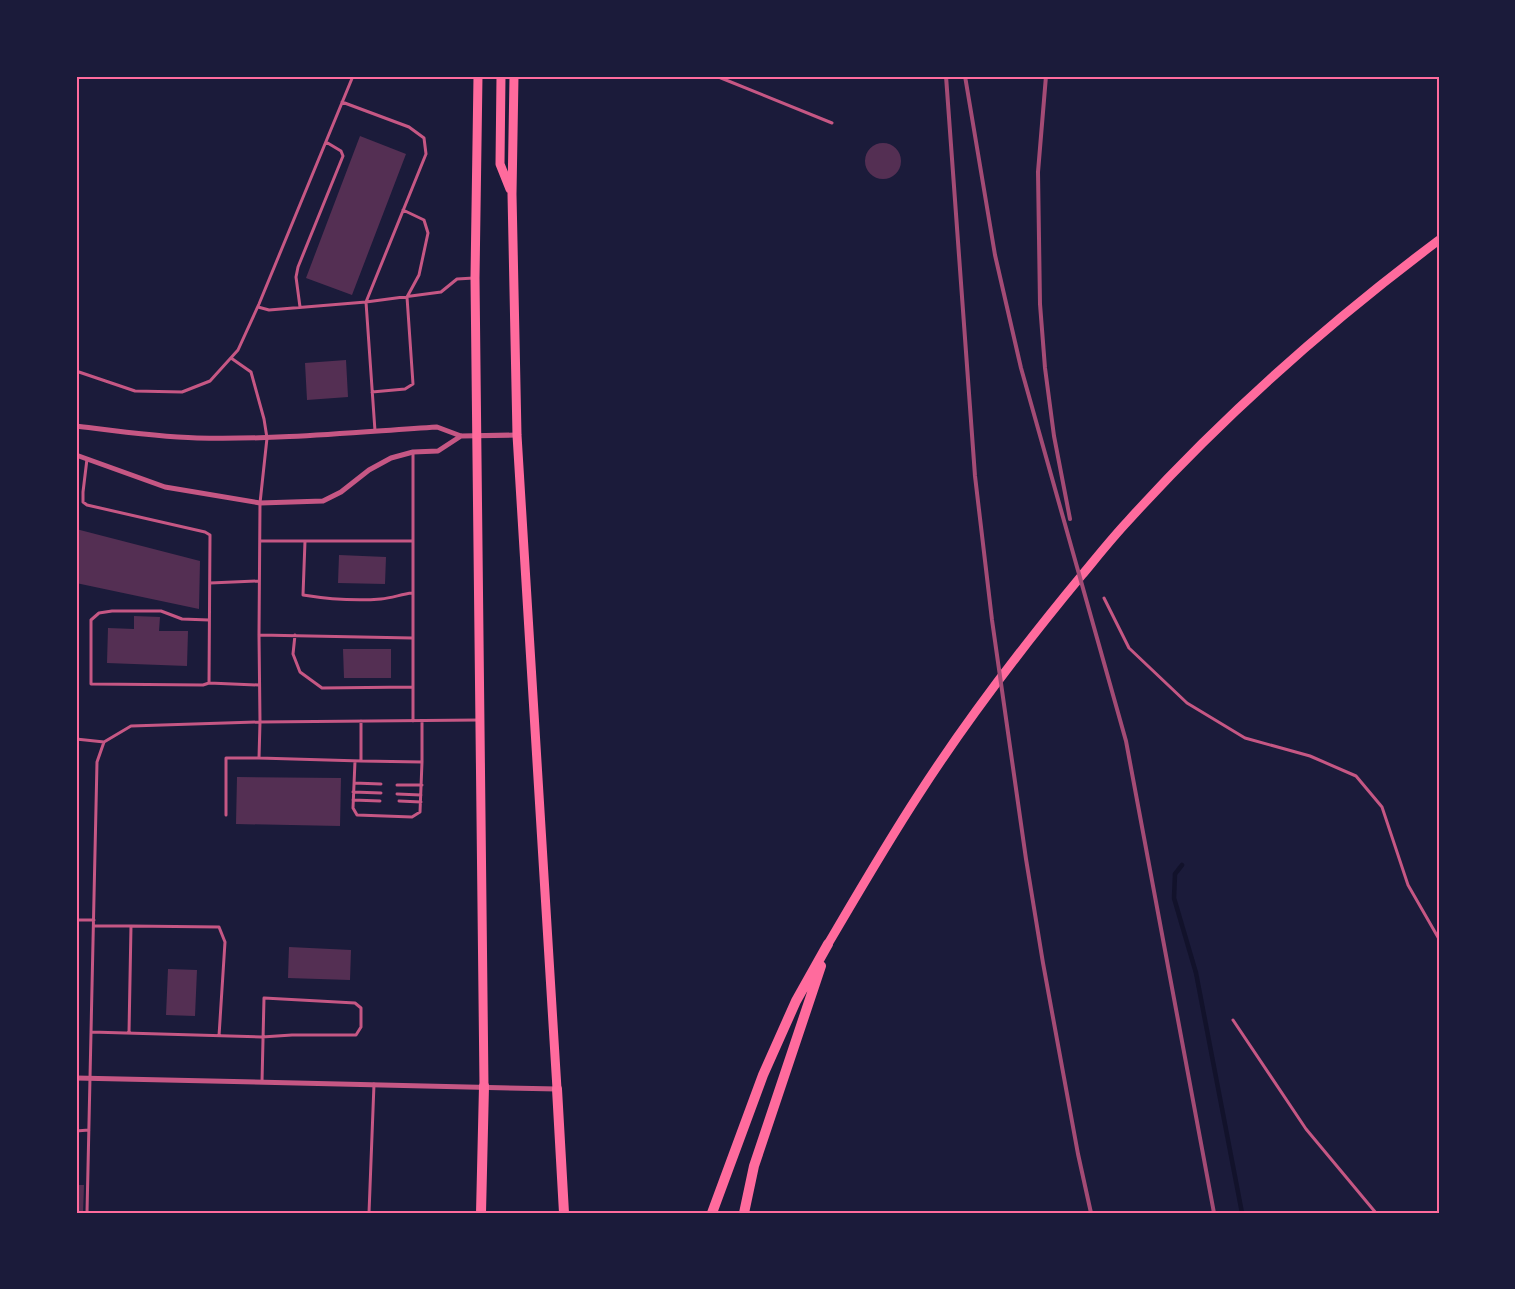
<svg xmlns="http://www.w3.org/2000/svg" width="1515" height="1289" viewBox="0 0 1515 1289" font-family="Figtree,sans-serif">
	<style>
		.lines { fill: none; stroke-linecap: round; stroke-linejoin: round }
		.stream { stroke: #12122b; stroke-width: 4.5 }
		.building { fill: #542f53 }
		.service { stroke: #c65784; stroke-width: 3 }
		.minor { stroke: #c65784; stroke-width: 5 }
		.secondary { stroke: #ff6b9d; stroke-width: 9 }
		.primary { stroke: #ff6b9d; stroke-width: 9 }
		.motorway { stroke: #ff6b9d; stroke-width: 10 }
		.rail { stroke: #a44b75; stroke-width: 4 }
		.neatline { fill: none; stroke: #ff6b9d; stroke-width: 2 }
	</style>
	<rect width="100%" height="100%" fill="#1b1b3a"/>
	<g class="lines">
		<!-- stream -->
		<path class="stream" d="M 1182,865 L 1175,874 L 1174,898 L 1196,973 L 1242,1213"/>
	</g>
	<!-- building -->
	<path class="building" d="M 360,136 L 406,154 L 352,295 L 306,278 Z
		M865 161a18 18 0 1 1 36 0a18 18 0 1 1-36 0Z
		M 346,360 L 348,397 L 307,400 L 305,363 Z
		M 76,529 L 200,561 L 199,609 L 76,583 Z
		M 339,555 L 386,557 L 385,584 L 338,583 Z
		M 134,616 L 160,617 L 159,631 L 188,631 L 187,666 L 107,663 L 108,628 L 134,629 Z
		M 343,649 L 391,649 L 391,678 L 344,678 Z
		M 237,777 L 341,778 L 340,826 L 236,824 Z
		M 289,947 L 351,950 L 350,980 L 288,978 Z
		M 168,969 L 197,970 L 195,1016 L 166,1015 Z
		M 76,1185 L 84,1185 L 83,1213 L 76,1213 Z"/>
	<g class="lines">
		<!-- service -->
		<path class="service" d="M 716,76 L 832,123
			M 258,307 L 269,310 L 366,302 L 426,154 L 424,138 L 409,127 L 342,102
			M 300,307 L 296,277 L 298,267 L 343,156 L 341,151 L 326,142
			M 231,358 L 251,372 L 264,419 L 267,438 L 260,503 L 259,635 L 260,722 L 479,720
			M 76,371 L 135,391 L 182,392 L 210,381 L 238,350 L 259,304 L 353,76
			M 372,392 L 405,389 L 413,384 L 407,297 L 419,275 L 428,233 L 424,220 L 403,210
			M 375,431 L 366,302 L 441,292 L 457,279 L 474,278
			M 87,459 L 83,492 L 83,502 L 87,505 L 205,532 L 210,535 L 209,683 L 203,685 L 91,684 L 91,620 L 99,613 L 112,611 L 161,611 L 182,619 L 209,620
			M 260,541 L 412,541
			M 305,541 L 303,595 C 328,599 357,601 381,599 C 392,598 402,594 412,593
			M 210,583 L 259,581
			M 1104,598 L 1129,648 L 1187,703 L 1245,738 L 1310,756 L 1356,776 L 1382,807 L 1408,885 L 1439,939
			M 259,635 L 412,638
			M 295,635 L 293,654 L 300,672 L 322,688 L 412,687
			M 209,683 L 259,685
			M 413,721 L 413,452
			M 76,739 L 104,742 L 131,726 L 260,722 L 259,758 L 226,758 L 226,815
			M 259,758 L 361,761 L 361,721
			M 355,761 L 353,808 L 357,815 L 412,817 L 420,812 L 422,762
			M 361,761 L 422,762 L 422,721
			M 354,783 L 381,784
			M 397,785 L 422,785
			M 353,792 L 381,793
			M 397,794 L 421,795
			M 353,800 L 380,801
			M 399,801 L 421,802
			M 76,920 L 94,920
			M 94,926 L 131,926 L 129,1033
			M 131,926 L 219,927 L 225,942 L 219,1036
			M 1233,1020 L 1306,1129 L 1376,1213
			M 91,1032 L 262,1037 L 292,1035 L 356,1035 L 361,1027 L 361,1008 L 355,1003 L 264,998 L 262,1082
			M 76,1131 L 89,1130
			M 87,1213 L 97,762 L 104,742
			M 369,1213 L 374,1084"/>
		<!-- minor -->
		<path class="minor" d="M 76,426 C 116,431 157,437 197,438 C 277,440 357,432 437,427 L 461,436 L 517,435
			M 76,455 L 165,487 L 260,503 L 323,501 L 341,492 L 369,470 L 391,458 L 413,452 L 438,451 L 461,436
			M 76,1078 L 557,1089"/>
		<!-- secondary -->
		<path class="secondary" d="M 828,944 C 858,893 887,843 919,794 C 968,718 1024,645 1082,575 C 1097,557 1112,538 1128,521 C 1222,417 1327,324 1439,240"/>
		<!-- primary -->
		<path class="primary" d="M 478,76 L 475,278 L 484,1086
			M 501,76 L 500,164 L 510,189
			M 514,76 L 512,194 L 517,435 L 557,1089"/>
		<!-- motorway -->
		<path class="motorway" d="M 557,1089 L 564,1213
			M 481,1213 L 484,1086
			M 712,1213 L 763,1075 L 796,1001 L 828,944
			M 744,1213 L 754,1166 L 821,966"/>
		<!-- rail -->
		<path class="rail" d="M 946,76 L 975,476 L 992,620 L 1026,859 L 1043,963 L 1078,1154 L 1091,1213
			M 965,76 L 995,255 L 1021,368 L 1126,741 L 1214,1213
			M 1046,76 L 1038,172 L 1040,304 L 1045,368 L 1054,436 L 1070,519"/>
	</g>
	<!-- border -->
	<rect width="1515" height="1289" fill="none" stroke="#1b1b3a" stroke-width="155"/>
	<rect x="78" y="78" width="1360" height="1134" class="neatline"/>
</svg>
